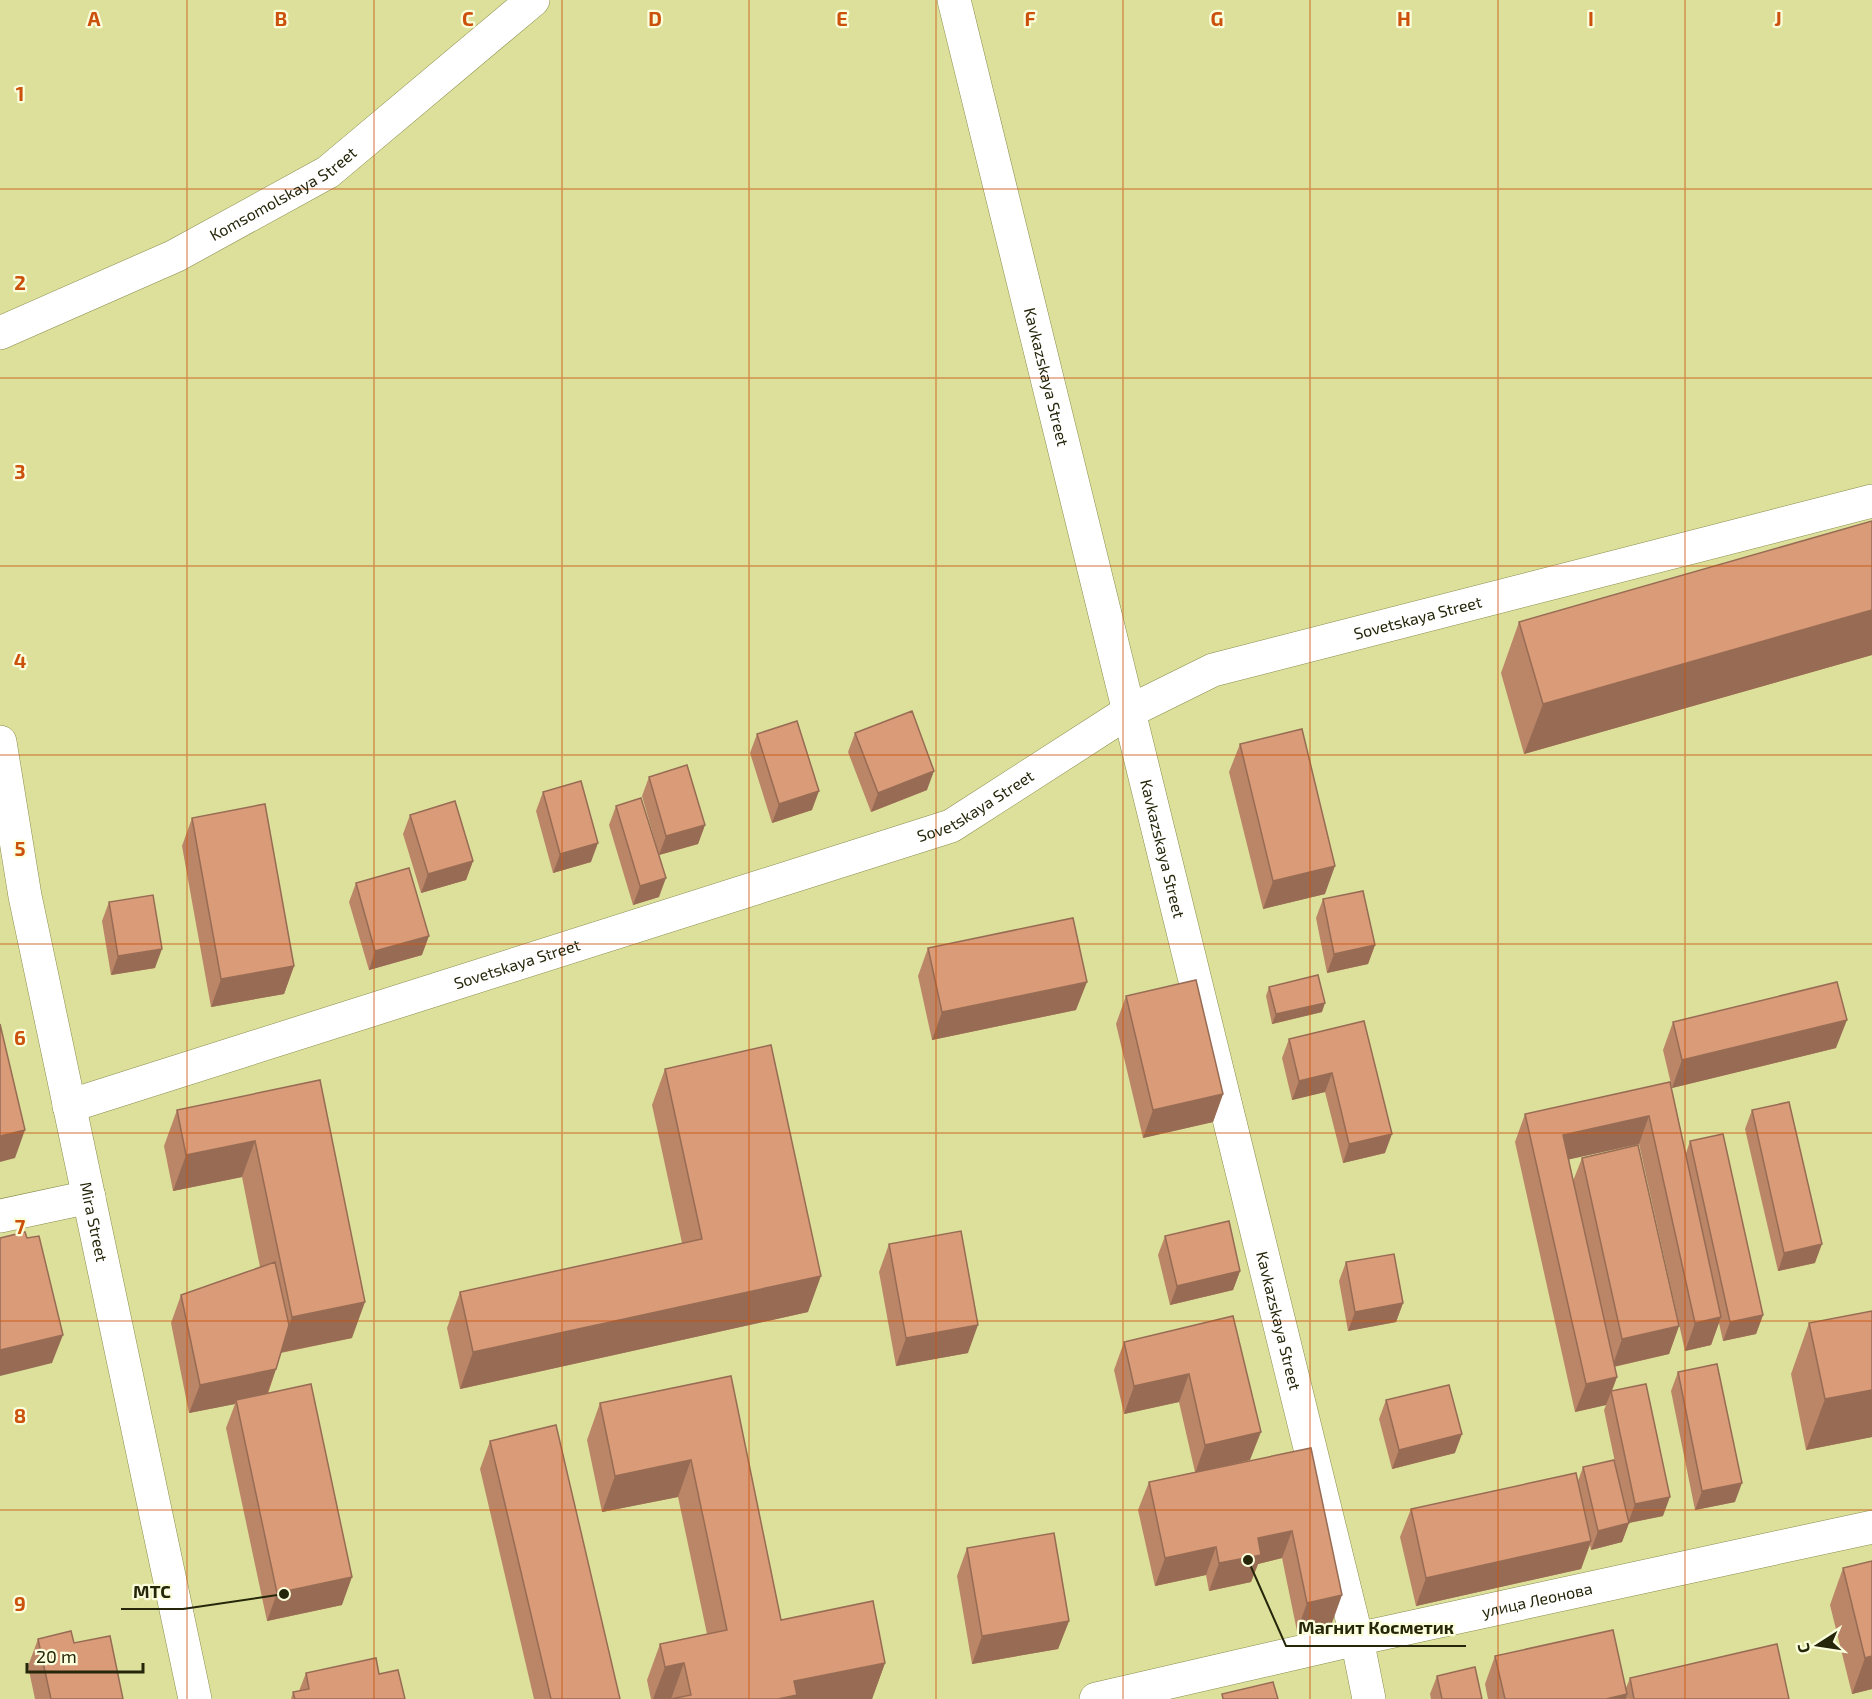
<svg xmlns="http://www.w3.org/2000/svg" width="1872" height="1699" viewBox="0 0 1872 1699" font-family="'Exo 2',sans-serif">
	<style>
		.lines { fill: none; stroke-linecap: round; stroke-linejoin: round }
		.minor-casing { stroke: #898c4a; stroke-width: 34 }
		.minor { stroke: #fff; stroke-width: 33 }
		.wall { fill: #bb8567 }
		.shaded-wall { fill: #986c54 }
		.building { fill: #d99b78; stroke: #986c54; stroke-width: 1.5 }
		.grid { fill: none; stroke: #cb510c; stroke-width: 1.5; stroke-opacity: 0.55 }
		.labels { text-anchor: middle; stroke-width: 4.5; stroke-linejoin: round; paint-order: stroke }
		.street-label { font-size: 16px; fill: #25260a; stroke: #fcffdc }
		.grid-label { font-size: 20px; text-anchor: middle; font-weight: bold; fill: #cb510c; stroke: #fcffdc; stroke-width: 4.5; stroke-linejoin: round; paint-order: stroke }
		.leader { fill: none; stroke: #25260a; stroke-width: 2 }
		.callout-dot { fill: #25260a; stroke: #fcffdc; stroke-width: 2 }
		.callout-label { font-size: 18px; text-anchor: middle; font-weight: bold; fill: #25260a; stroke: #fcffdc; stroke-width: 4.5; stroke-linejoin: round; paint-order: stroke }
	</style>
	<rect width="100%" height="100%" fill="#dce09b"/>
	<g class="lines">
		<!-- minor casing -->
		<g class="minor-casing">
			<g id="minor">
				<path id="s1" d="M 954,0 L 1357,1639 L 1369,1699"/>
				<path id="s2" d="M 0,333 L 175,256 L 328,172 L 533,0"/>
				<path id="s3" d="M 0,742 L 25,896 L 195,1699"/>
				<path id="s4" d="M 69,1106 L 951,826 L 1128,712 L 1213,670 L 1872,501"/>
				<path d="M 0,1216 L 89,1197"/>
				<path id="s5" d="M 1096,1699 L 1357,1639 L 1872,1527"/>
			</g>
		</g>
		<!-- minor -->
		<use href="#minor" class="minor"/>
	</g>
	<!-- wall -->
	<path class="wall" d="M 1872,521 L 1872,655 L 1524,754 L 1501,673 L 1519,622 Z
		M 855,733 L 927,790 L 871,812 L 848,752 Z
		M 757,734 L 812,810 L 772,823 L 750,753 Z
		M 1240,744 L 1325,894 L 1263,909 L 1229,772 Z
		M 649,777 L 705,825 L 698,844 L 659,855 L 642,796 Z
		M 543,792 L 591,862 L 553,873 L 536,811 Z
		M 616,806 L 659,897 L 633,905 L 609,825 Z
		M 410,815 L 473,861 L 466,880 L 421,893 L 403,834 Z
		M 192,818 L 294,966 L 284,994 L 211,1007 L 182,846 Z
		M 356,883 L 422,955 L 369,970 L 349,902 Z
		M 1323,899 L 1375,945 L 1368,964 L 1327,973 L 1316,918 Z
		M 109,902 L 155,968 L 111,975 L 102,921 Z
		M 928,948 L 1076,1010 L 932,1040 L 918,976 Z
		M 1269,987 L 1322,1012 L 1272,1024 L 1266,996 Z
		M 1126,996 L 1223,1094 L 1213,1122 L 1143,1138 L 1116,1024 Z
		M 1364,1021 L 1385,1153 L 1343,1163 L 1325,1092 L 1292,1100 L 1282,1058 L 1289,1039 Z
		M 1673,1022 L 1836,1048 L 1672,1088 L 1663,1050 Z
		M 665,1069 L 808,1312 L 460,1389 L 447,1328 L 460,1292 L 682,1243 L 652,1105 Z
		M 320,1080 L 352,1338 L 281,1353 L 276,1369 L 268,1394 L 342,1605 L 267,1621 L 226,1428 L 235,1404 L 189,1413 L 171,1323 L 181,1295 L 260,1267 L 242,1177 L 173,1191 L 164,1146 L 177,1110 Z
		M 1670,1082 L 1686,1153 L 1690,1141 L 1763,1315 L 1756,1334 L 1723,1341 L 1719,1323 L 1711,1345 L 1685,1351 L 1639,1144 L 1569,1159 L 1573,1181 L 1582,1158 L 1679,1326 L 1669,1354 L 1614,1367 L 1617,1377 L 1612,1391 L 1663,1516 L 1629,1523 L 1622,1542 L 1591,1550 L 1590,1545 L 1581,1569 L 1416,1606 L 1400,1537 L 1411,1509 L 1578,1481 L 1583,1467 L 1616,1467 L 1604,1410 L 1606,1405 L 1575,1412 L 1515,1142 L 1525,1114 Z
		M 1752,1110 L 1815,1263 L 1778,1271 L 1745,1129 Z
		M 1165,1236 L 1240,1271 L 1233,1290 L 1170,1305 L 1158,1255 Z
		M 889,1244 L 968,1353 L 896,1366 L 879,1272 Z
		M 1346,1262 L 1403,1303 L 1396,1322 L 1348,1331 L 1339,1281 Z
		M 1872,1311 L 1872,1437 L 1806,1450 L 1791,1374 L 1809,1323 Z
		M 1233,1316 L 1250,1460 L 1213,1469 L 1311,1448 L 1332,1623 L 1297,1631 L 1282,1558 L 1258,1564 L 1251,1582 L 1209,1591 L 1206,1575 L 1155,1586 L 1138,1510 L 1149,1482 L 1195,1472 L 1179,1402 L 1124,1414 L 1114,1370 L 1124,1342 Z
		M 1678,1372 L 1735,1502 L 1695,1510 L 1671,1391 Z
		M 731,1376 L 781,1620 L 885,1663 L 872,1699 L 651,1699 L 647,1680 L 660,1644 L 707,1634 L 678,1497 L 602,1512 L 587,1440 L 600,1403 Z
		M 1386,1400 L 1455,1453 L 1392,1469 L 1379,1419 Z
		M 490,1441 L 620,1699 L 534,1699 L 480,1469 Z
		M 967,1548 L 1069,1621 L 1058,1649 L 972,1664 L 957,1576 Z
		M 1872,1561 L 1872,1689 L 1852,1694 L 1830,1605 L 1843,1568 Z
		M 38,1639 L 74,1643 L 123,1699 L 35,1699 L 28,1666 Z
		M 1495,1656 L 1626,1688 L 1630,1678 L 1634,1699 L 1488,1699 L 1485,1684 Z
		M 306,1673 L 379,1674 L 405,1699 L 291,1699 L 293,1692 L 299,1691 Z
		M 1437,1676 L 1482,1699 L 1431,1699 L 1430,1694 Z"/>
	<!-- shaded-wall -->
	<path class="shaded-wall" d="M 1872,610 L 1872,655 L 1524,754 L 1543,704 Z
		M 934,771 L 927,790 L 871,812 L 878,793 Z
		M 819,791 L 812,810 L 772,823 L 779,804 Z
		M 705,825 L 698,844 L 659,855 L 666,836 Z
		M 598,843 L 591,862 L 553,873 L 560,854 Z
		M 473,861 L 466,880 L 421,893 L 428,874 Z
		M 1335,866 L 1325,894 L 1263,909 L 1273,881 Z
		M 666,878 L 659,897 L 633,905 L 640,886 Z
		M 429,936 L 422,955 L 369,970 L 375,951 Z
		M 1375,945 L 1368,964 L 1327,973 L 1334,954 Z
		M 162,949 L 155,968 L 111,975 L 118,956 Z
		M 294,966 L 284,994 L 211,1007 L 221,979 Z
		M 1087,982 L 1076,1010 L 932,1040 L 942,1012 Z
		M 1325,1003 L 1322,1012 L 1272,1024 L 1276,1014 Z
		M 1847,1020 L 1836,1048 L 1672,1088 L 1682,1060 Z
		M 1332,1073 L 1325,1092 L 1292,1100 L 1299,1081 Z
		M 1223,1094 L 1213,1122 L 1143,1138 L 1153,1110 Z
		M 1649,1116 L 1639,1144 L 1553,1163 L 1563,1135 Z
		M 25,1130 L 15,1158 L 0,1162 L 0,1136 Z
		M 1392,1134 L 1385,1153 L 1343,1163 L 1349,1144 Z
		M 255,1141 L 242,1177 L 173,1191 L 186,1155 Z
		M 1822,1244 L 1815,1263 L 1778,1271 L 1784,1253 Z
		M 1240,1271 L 1233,1290 L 1170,1305 L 1177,1286 Z
		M 821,1276 L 808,1312 L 460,1389 L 473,1352 Z
		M 365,1302 L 352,1338 L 278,1353 L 292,1317 Z
		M 1403,1303 L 1396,1322 L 1348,1331 L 1355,1312 Z
		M 1763,1315 L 1756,1334 L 1723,1341 L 1730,1322 Z
		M 1721,1317 L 1711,1345 L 1685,1351 L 1695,1323 Z
		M 978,1325 L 968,1353 L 896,1366 L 906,1338 Z
		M 1679,1326 L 1669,1354 L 1612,1367 L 1622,1339 Z
		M 63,1335 L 52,1363 L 0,1376 L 0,1350 Z
		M 276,1369 L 266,1397 L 236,1400 L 235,1404 L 189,1413 L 200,1385 Z
		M 1189,1374 L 1179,1402 L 1124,1414 L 1134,1386 Z
		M 1617,1377 L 1606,1405 L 1575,1412 L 1586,1384 Z
		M 1872,1390 L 1872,1437 L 1806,1450 L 1825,1399 Z
		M 1261,1432 L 1250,1460 L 1195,1473 L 1205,1445 Z
		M 1462,1434 L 1455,1453 L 1392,1469 L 1399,1450 Z
		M 691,1460 L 678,1497 L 602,1512 L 615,1476 Z
		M 1742,1483 L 1735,1502 L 1695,1510 L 1702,1491 Z
		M 1670,1497 L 1663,1516 L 1628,1523 L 1635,1504 Z
		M 1629,1523 L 1622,1542 L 1591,1550 L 1598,1531 Z
		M 1292,1531 L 1282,1558 L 1258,1564 L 1251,1582 L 1209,1591 L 1219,1563 L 1258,1538 Z
		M 1591,1541 L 1581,1569 L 1416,1606 L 1426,1578 Z
		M 1216,1547 L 1206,1575 L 1155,1586 L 1165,1558 Z
		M 352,1577 L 342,1605 L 267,1621 L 277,1593 Z
		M 1342,1595 L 1332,1623 L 1297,1631 L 1307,1603 Z
		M 1069,1621 L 1058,1649 L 972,1664 L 982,1636 Z
		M 1872,1656 L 1872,1689 L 1852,1694 L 1865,1658 Z
		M 684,1663 L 671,1699 L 653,1699 L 665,1667 Z
		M 885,1663 L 872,1699 L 778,1699 L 794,1681 Z
		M 1627,1694 L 1626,1699 L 1606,1699 Z"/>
	<!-- building -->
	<path class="building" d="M 1872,521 L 1872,610 L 1543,704 L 1519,622 Z
		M 912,711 L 934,771 L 878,793 L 855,733 Z
		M 797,721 L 819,791 L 779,804 L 757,734 Z
		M 1302,729 L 1335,866 L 1273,881 L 1240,744 Z
		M 687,765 L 705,825 L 666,836 L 649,777 Z
		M 581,781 L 598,843 L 560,854 L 543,792 Z
		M 641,798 L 666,878 L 640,886 L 616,806 Z
		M 455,801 L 473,861 L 428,874 L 410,815 Z
		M 265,804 L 294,966 L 221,979 L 192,818 Z
		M 409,868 L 429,936 L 375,951 L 356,883 Z
		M 1363,891 L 1375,945 L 1334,954 L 1323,899 Z
		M 153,895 L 162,949 L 118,956 L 109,902 Z
		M 1073,918 L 1087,982 L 942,1012 L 928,948 Z
		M 1318,975 L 1325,1003 L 1276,1014 L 1269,987 Z
		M 1196,980 L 1223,1094 L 1153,1110 L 1126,996 Z
		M 1837,982 L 1847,1020 L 1682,1060 L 1673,1022 Z
		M 1364,1021 L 1392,1134 L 1349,1144 L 1332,1073 L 1299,1081 L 1289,1039 Z
		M 0,1024 L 25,1130 L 0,1136 Z
		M 771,1045 L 821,1276 L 473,1352 L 460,1292 L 702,1239 L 665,1069 Z
		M 320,1080 L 365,1302 L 292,1317 L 255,1141 L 186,1155 L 177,1110 Z
		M 1670,1082 L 1721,1317 L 1695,1323 L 1649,1116 L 1563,1135 L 1617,1377 L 1586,1384 L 1525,1114 Z
		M 1789,1102 L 1822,1244 L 1784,1253 L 1752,1110 Z
		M 1723,1134 L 1763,1315 L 1730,1322 L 1690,1141 Z
		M 1638,1145 L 1679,1326 L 1622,1339 L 1582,1158 Z
		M 1229,1221 L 1240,1271 L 1177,1286 L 1165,1236 Z
		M 961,1231 L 978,1325 L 906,1338 L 889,1244 Z
		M 25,1232 L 27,1238 L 39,1236 L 63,1335 L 0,1350 L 0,1238 Z
		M 1394,1254 L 1403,1303 L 1355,1312 L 1346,1262 Z
		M 275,1262 L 289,1325 L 276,1369 L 200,1385 L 181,1295 Z
		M 1872,1311 L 1872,1390 L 1825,1399 L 1809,1323 Z
		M 1233,1316 L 1261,1432 L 1205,1445 L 1189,1374 L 1134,1386 L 1124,1342 Z
		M 1717,1364 L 1742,1483 L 1702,1491 L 1678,1372 Z
		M 731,1376 L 781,1620 L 873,1601 L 885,1663 L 794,1681 L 797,1695 L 778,1699 L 671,1699 L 691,1695 L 684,1663 L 665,1667 L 660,1644 L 727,1630 L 691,1460 L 615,1476 L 600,1403 Z
		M 311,1384 L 352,1577 L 277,1593 L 236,1400 Z
		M 1646,1384 L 1670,1497 L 1635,1504 L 1611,1391 Z
		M 1449,1385 L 1462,1434 L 1399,1450 L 1386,1400 Z
		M 556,1425 L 620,1699 L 551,1699 L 490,1441 Z
		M 1311,1448 L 1342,1595 L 1307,1603 L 1292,1531 L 1258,1538 L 1261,1555 L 1219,1563 L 1216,1547 L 1165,1558 L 1149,1482 Z
		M 1614,1460 L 1629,1523 L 1598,1531 L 1583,1467 Z
		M 1576,1473 L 1591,1541 L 1426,1578 L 1411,1509 Z
		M 1054,1533 L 1069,1621 L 982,1636 L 967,1548 Z
		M 1872,1561 L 1872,1656 L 1865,1658 L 1843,1568 Z
		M 1613,1630 L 1627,1694 L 1606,1699 L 1505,1699 L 1495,1656 Z
		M 71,1631 L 74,1643 L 110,1636 L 123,1699 L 51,1699 L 38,1639 Z
		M 1777,1644 L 1789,1699 L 1634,1699 L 1630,1678 Z
		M 376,1658 L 379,1674 L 398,1670 L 405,1699 L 295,1699 L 293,1692 L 309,1689 L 306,1673 Z
		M 1475,1667 L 1482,1699 L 1442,1699 L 1437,1676 Z
		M 1273,1682 L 1278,1699 L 1223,1699 L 1222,1694 Z"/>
	<!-- grid -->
	<path class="grid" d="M 187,0 L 187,1699M 374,0 L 374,1699M 562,0 L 562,1699M 749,0 L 749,1699M 936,0 L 936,1699M 1123,0 L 1123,1699M 1310,0 L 1310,1699M 1498,0 L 1498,1699M 1685,0 L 1685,1699M 0,189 L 1872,189M 0,378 L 1872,378M 0,566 L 1872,566M 0,755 L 1872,755M 0,944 L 1872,944M 0,1133 L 1872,1133M 0,1321 L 1872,1321M 0,1510 L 1872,1510"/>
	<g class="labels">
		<!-- street labels -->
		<g class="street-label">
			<text dy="6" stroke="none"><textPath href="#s2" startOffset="316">Komsomolskaya Street</textPath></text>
			<text dy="6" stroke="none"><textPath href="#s1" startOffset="388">Kavkazskaya Street</textPath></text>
			<text dy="6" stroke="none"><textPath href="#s4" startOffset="1442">Sovetskaya Street</textPath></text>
			<text dy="6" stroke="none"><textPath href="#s4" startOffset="956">Sovetskaya Street</textPath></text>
			<text dy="6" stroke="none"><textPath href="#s1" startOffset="874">Kavkazskaya Street</textPath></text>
			<text dy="6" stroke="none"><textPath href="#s4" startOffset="470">Sovetskaya Street</textPath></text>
			<text dy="6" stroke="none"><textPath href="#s3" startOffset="489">Mira Street</textPath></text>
			<text dy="6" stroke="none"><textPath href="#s1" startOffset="1360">Kavkazskaya Street</textPath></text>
			<text dy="6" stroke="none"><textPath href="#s5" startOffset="452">улица Леонова</textPath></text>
		</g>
	</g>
	<g class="grid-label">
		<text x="94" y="26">A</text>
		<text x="281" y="26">B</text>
		<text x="468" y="26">C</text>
		<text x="655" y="26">D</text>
		<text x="842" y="26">E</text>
		<text x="1030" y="26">F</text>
		<text x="1217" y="26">G</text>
		<text x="1404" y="26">H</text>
		<text x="1591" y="26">I</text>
		<text x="1778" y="26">J</text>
		<text x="20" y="101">1</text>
		<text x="20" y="290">2</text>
		<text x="20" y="479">3</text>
		<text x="20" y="668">4</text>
		<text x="20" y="856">5</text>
		<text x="20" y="1045">6</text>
		<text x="20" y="1234">7</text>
		<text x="20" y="1423">8</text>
		<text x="20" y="1611">9</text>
	</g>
	<!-- callouts -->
	<path class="leader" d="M284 1594L183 1609H121M1248 1560L1286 1646H1466"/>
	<g class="callout-dot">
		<circle cx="284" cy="1594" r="6"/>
		<circle cx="1248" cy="1560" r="6"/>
	</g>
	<g class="callout-label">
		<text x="152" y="1598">МТС</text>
		<text x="1376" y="1634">Магнит Косметик</text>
	</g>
	<!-- north arrow -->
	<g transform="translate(1818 1645) rotate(258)" stroke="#fcffdc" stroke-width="4.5" paint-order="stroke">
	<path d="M0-4.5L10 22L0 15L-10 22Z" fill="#25260a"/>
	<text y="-9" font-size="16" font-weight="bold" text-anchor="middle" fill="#25260a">С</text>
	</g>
	<!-- scale -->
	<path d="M27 1663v9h116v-9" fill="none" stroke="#25260a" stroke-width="3"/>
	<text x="36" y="1663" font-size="18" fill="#25260a" stroke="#fcffdc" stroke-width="4.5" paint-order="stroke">20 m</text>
</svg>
